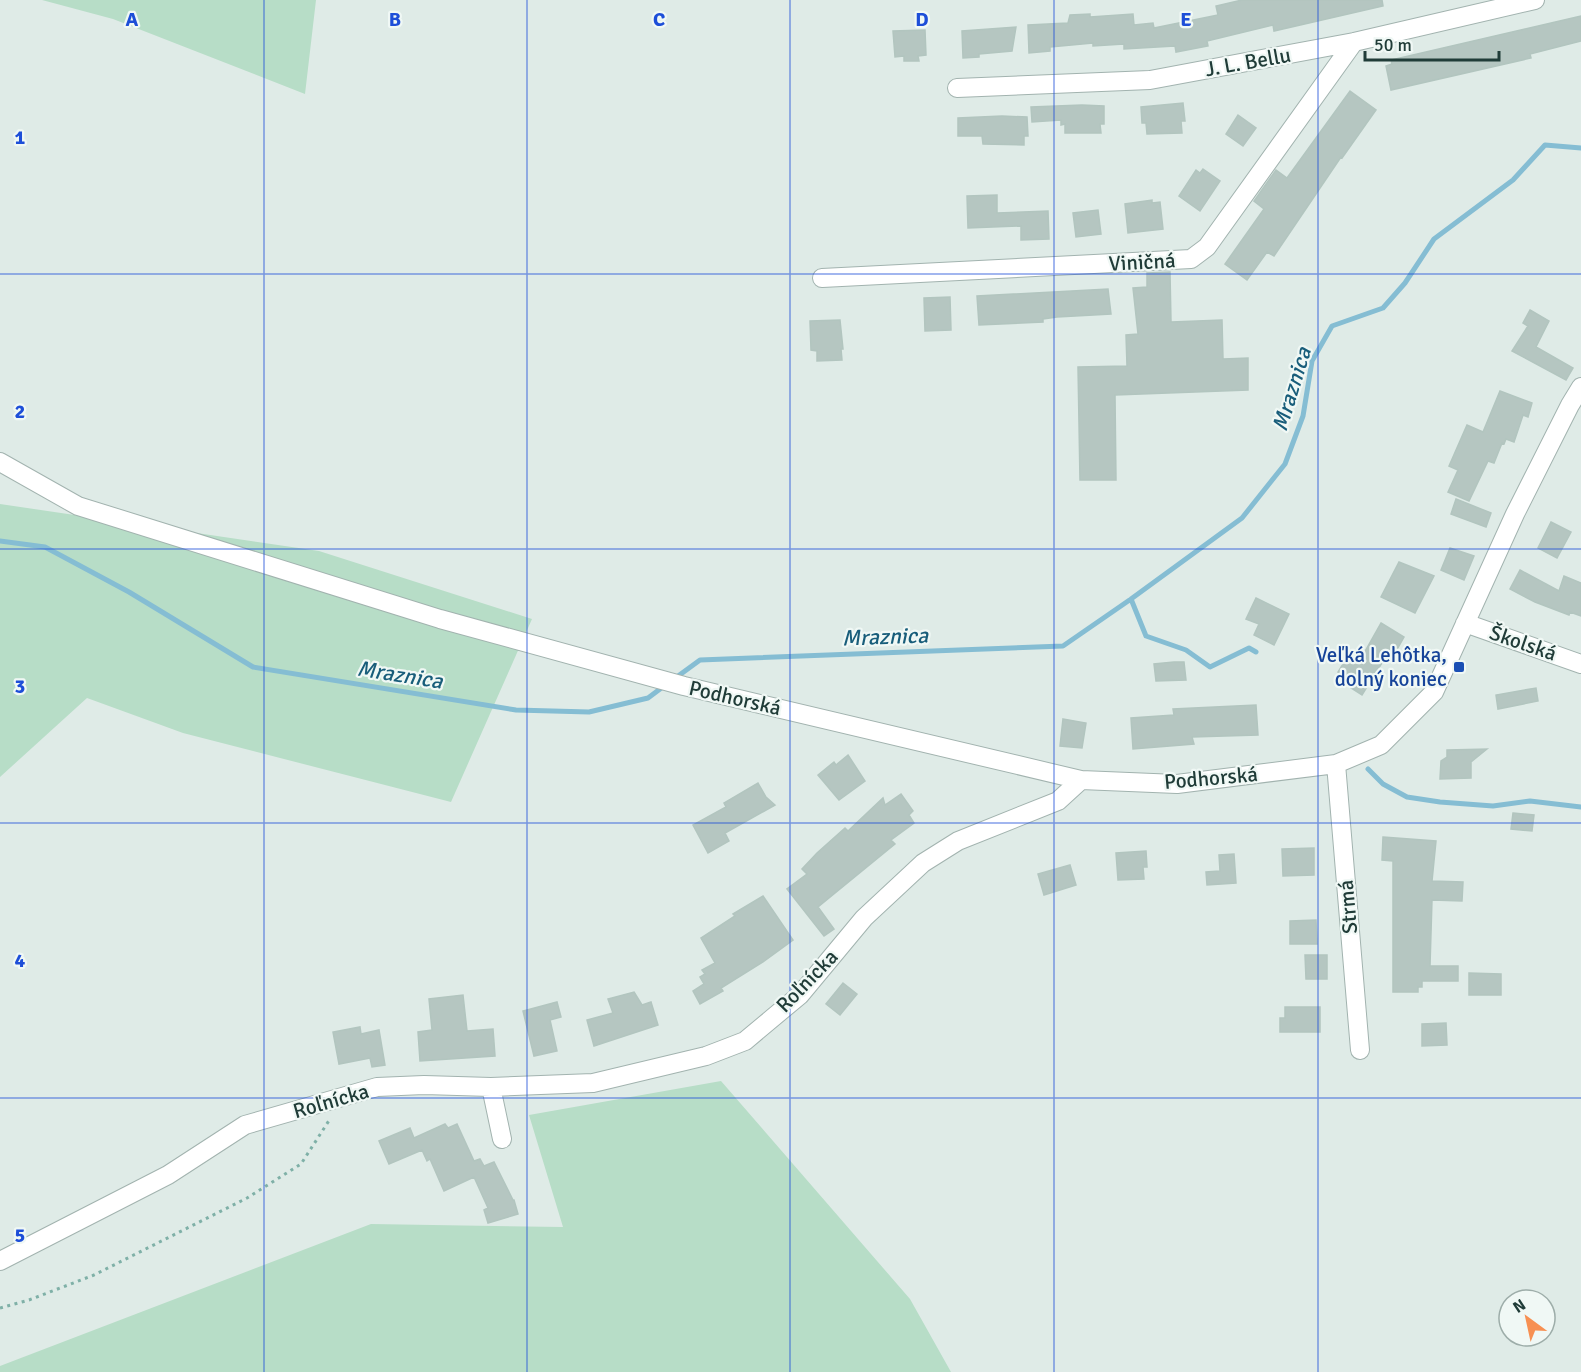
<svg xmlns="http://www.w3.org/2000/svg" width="1581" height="1372" viewBox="0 0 1581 1372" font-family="Signika,sans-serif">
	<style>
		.green { fill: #b7ddc7 }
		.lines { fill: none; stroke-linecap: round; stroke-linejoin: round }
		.stream { stroke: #85bdd3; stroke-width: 5 }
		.building { fill: #b5c6c1; stroke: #b2c5bf; stroke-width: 1.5 }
		.minor-casing { stroke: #a2b3af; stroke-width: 20 }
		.path { stroke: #7fb0a7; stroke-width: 3; stroke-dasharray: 3 4.5; stroke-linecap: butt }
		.minor { stroke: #fff; stroke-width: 18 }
		.grid { fill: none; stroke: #1d4ed8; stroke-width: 1.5; stroke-opacity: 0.55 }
		.transit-dot { fill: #1a4fb4; stroke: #f0f8f5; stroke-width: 2 }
		.labels { text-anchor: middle; stroke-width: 4.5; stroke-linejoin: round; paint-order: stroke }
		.street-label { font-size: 21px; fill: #203c38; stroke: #f0f8f5 }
		.transit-label { font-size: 21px; fill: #164399; stroke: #f0f8f5; text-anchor: end }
		.water-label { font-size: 22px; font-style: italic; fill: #185d7a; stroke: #f0f8f5 }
		.grid-label { font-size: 20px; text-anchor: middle; font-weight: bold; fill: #1d4ed8; stroke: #f0f8f5; stroke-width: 4.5; stroke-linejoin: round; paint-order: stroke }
	</style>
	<rect width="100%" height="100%" fill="#dfebe7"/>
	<!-- green -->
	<path class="green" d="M 42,0 L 316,0 L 305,94 L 113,19 Z
		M 0,504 L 319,551 L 532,619 L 451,802 L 183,733 L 87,698 L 0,777 Z
		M 721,1081 L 910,1299 L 951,1372 L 0,1372 L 0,1366 L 371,1224 L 563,1227 L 529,1115 Z"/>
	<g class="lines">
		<!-- stream -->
		<path class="stream" d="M 0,541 L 45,547 L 129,592 L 253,667 L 516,710 L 589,712 L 648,698 L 664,686
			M 1131,599 L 1146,636 L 1186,650 L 1210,667 L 1249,648 L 1256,652
			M 674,679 L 700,660 L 1063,646 L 1131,599 L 1242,518 L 1285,464 L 1303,416 L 1312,361 L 1332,326 L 1383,308 L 1405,283 L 1434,239 L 1513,180 L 1545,145 L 1581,148
			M 1368,769 L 1383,784 L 1407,797 L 1440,802 L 1493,806 L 1530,801 L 1581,807"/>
	</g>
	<!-- building -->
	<path class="building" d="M 1242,0 L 1382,0 L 1383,6 L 1274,31 L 1273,25 L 1207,41 L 1208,46 L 1176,52 L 1175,46 L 1124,49 L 1124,44 L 1093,46 L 1093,43 L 1050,47 L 1050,51 L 1029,53 L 1028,25 L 1068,23 L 1070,15 L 1090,14 L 1090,17 L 1133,14 L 1134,25 L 1153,23 L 1154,28 L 1218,15 L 1216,6 Z
		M 1581,16 L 1581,41 L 1530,54 L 1531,58 L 1391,90 L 1386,66 L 1392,64 L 1391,60 Z
		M 1016,27 L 1012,51 L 979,54 L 979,57 L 963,58 L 962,31 Z
		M 925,30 L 926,55 L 918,56 L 919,61 L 904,61 L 904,56 L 895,57 L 893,31 Z
		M 1350,91 L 1376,110 L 1342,158 L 1341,157 L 1274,256 L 1267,252 L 1247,280 L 1225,264 L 1264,209 L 1254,201 L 1276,170 L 1287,178 Z
		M 1183,103 L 1185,121 L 1181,121 L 1182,133 L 1147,134 L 1146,123 L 1142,123 L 1141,107 Z
		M 1082,105 L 1104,106 L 1104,124 L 1100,124 L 1101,133 L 1065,133 L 1065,124 L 1061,125 L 1061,120 L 1032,122 L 1031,107 Z
		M 1238,115 L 1256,128 L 1243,146 L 1226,134 Z
		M 1002,116 L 1027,117 L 1028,136 L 1024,136 L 1024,145 L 983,144 L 982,136 L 958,136 L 958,118 Z
		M 1203,169 L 1220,181 L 1200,211 L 1179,196 L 1196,170 L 1200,173 Z
		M 997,195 L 997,213 L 1048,211 L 1049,239 L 1021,240 L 1021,226 L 968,228 L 967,196 Z
		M 1152,200 L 1152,203 L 1160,202 L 1163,229 L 1128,233 L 1125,204 Z
		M 1098,210 L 1101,234 L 1076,237 L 1073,213 Z
		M 1170,272 L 1171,322 L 1222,320 L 1223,359 L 1248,358 L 1248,390 L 1115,395 L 1116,480 L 1080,480 L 1078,367 L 1127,366 L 1126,335 L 1138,334 L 1133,288 L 1147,287 L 1147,273 Z
		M 1108,289 L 1111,314 L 1057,317 L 1043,319 L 1043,322 L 979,325 L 977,296 Z
		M 950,297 L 951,330 L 925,331 L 924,298 Z
		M 1530,310 L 1549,321 L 1536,347 L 1573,368 L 1566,380 L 1512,351 L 1528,326 L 1523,323 Z
		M 840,320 L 843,349 L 841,349 L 842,360 L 817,361 L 817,351 L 811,350 L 810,321 Z
		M 1500,391 L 1532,403 L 1528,417 L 1523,415 L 1514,442 L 1506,439 L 1504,444 L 1502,443 L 1494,463 L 1488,461 L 1469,501 L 1448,492 L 1458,470 L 1449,466 L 1467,425 L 1483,432 Z
		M 1456,499 L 1491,513 L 1486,527 L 1451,514 Z
		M 1551,522 L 1571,532 L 1557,558 L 1538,548 Z
		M 1450,548 L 1474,556 L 1464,580 L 1441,570 Z
		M 1399,562 L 1434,576 L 1415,613 L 1381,597 Z
		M 1520,570 L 1559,591 L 1564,576 L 1581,583 L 1581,616 L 1570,612 L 1569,615 L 1535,602 L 1510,589 Z
		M 1256,598 L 1289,614 L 1274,645 L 1254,635 L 1259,624 L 1246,619 Z
		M 1381,623 L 1404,637 L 1391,660 L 1385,658 L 1362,695 L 1345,684 L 1348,680 L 1338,672 L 1348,656 L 1359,662 Z
		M 1174,662 L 1184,662 L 1186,680 L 1156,681 L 1154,664 Z
		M 1536,688 L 1538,701 L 1498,709 L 1496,695 Z
		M 1256,705 L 1258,735 L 1192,737 L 1194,744 L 1133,749 L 1131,718 L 1174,715 L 1173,709 Z
		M 1063,719 L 1086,723 L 1082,748 L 1060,746 Z
		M 1487,749 L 1471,762 L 1471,778 L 1440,779 L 1441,761 L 1447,757 L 1447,750 Z
		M 848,755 L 865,781 L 839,800 L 818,775 L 834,762 L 836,765 Z
		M 758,783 L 766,797 L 775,805 L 725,833 L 729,841 L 708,853 L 693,825 L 726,807 L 724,803 Z
		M 901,794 L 913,811 L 909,815 L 914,823 L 891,840 L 895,844 L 818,907 L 834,929 L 824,936 L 787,889 L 807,874 L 802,869 L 817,853 L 845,828 L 848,831 L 883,798 L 885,805 Z
		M 1513,813 L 1534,815 L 1532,831 L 1511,829 Z
		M 1383,837 L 1436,841 L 1432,881 L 1463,882 L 1462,901 L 1432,900 L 1430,966 L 1458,966 L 1458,981 L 1422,981 L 1422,987 L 1418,987 L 1418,992 L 1393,992 L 1393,861 L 1382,860 Z
		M 1314,848 L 1314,875 L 1283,876 L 1282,849 Z
		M 1146,851 L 1147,867 L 1143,867 L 1144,879 L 1118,880 L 1116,853 Z
		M 1234,854 L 1236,883 L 1207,885 L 1206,872 L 1220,871 L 1219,855 Z
		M 1070,865 L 1076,885 L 1044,895 L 1038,874 Z
		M 763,896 L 793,940 L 763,962 L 721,988 L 723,991 L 700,1004 L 693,991 L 704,984 L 700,977 L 705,974 L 702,970 L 715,963 L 701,938 L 735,916 L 733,914 Z
		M 1316,920 L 1317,944 L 1290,944 L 1290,921 Z
		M 1305,955 L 1327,955 L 1327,979 L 1306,979 Z
		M 1469,973 L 1501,974 L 1501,995 L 1469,995 Z
		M 843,983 L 857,994 L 840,1015 L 826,1004 Z
		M 634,992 L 642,1005 L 651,1002 L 658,1025 L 594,1046 L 587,1020 L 613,1013 L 608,999 Z
		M 463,995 L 467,1031 L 493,1029 L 495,1056 L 420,1061 L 418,1032 L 432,1030 L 429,999 Z
		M 557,1002 L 561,1017 L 550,1020 L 557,1051 L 534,1056 L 523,1011 Z
		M 1285,1007 L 1320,1007 L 1320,1032 L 1280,1032 L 1280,1018 L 1285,1018 Z
		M 1446,1023 L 1447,1045 L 1422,1046 L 1422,1024 Z
		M 360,1027 L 361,1034 L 379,1030 L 385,1065 L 372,1067 L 370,1058 L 339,1064 L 333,1032 Z
		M 445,1124 L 448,1128 L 457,1124 L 474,1161 L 480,1159 L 484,1166 L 494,1162 L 513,1200 L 514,1200 L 518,1214 L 488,1223 L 484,1210 L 488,1208 L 474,1177 L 444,1191 L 430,1159 L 427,1161 L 422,1150 L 389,1164 L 379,1141 L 410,1128 L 414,1138 Z"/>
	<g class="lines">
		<!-- minor casing -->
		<g class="minor-casing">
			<path id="minor" d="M 957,88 L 1150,80 L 1354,42 L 1535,0
				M 822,278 L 1191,259 L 1207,247 L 1354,42
				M 0,462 L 78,506 L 440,619 L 684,686 L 1081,780 L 1177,784 L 1336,764 L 1381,745 L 1434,692 L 1515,514 L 1570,405 L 1581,387
				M 1465,623 L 1581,664
				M 1336,764 L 1360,1050
				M 491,1087 L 502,1139
				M 0,1261 L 168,1175 L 245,1125 L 377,1087 L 424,1085 L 491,1087 L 593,1083 L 706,1056 L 745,1041 L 800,995 L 864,918 L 923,863 L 958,841 L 1058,801 L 1081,780"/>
		</g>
		<!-- path -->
		<path class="path" d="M 0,1308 L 29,1300 L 94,1275 L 247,1198 L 301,1164 L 330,1119"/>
		<!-- minor -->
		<use href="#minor" class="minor"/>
	</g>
	<!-- grid -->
	<path class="grid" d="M 264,0 L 264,1372M 527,0 L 527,1372M 790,0 L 790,1372M 1054,0 L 1054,1372M 1318,0 L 1318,1372M 0,274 L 1581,274M 0,549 L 1581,549M 0,823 L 1581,823M 0,1098 L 1581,1098"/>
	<!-- markers -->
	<rect class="transit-dot" x="1453" y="661" width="12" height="12" rx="3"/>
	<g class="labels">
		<!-- street labels -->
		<g class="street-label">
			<text transform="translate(1248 62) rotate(-10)" y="7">J. L. Bellu</text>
			<text transform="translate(1142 262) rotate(-3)" y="7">Viničná</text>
			<text transform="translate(1523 643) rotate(19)" y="7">Školská</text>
			<text transform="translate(735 698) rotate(13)" y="7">Podhorská</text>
			<text transform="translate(1211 778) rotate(-5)" y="7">Podhorská</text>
			<text transform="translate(1348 907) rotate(-95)" y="7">Strmá</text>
			<text transform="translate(807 981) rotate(-46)" y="7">Roľnícka</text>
			<text transform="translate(331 1101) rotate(-16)" y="7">Roľnícka</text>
		</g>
		<!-- transit labels -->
		<g class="transit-label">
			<text x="1447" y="662">Veľká Lehôtka,<tspan x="1447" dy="24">dolný koniec</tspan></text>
		</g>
		<!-- water labels -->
		<g class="water-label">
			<text transform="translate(1291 389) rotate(-73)" y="8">Mraznica</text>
			<text transform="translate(885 636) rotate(-2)" y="8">Mraznica</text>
			<text transform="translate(400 674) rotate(9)" y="8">Mraznica</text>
		</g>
	</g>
	<g class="grid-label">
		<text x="132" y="26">A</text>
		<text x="395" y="26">B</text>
		<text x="659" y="26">C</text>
		<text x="922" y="26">D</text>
		<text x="1186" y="26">E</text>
		<text x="20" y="144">1</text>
		<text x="20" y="418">2</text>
		<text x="20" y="693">3</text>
		<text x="20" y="967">4</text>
		<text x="20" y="1242">5</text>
	</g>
	<!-- north arrow -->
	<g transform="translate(1527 1318) rotate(327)"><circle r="28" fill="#f0f8f5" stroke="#9dada9" stroke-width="1.5"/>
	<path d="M0-4.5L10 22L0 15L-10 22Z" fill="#f79052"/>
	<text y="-9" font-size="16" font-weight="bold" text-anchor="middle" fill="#203c38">N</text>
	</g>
	<!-- scale -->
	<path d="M1365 51v9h134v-9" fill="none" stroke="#203c38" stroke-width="3"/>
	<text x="1374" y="51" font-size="18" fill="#203c38" stroke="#f0f8f5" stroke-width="4.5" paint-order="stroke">50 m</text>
</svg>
